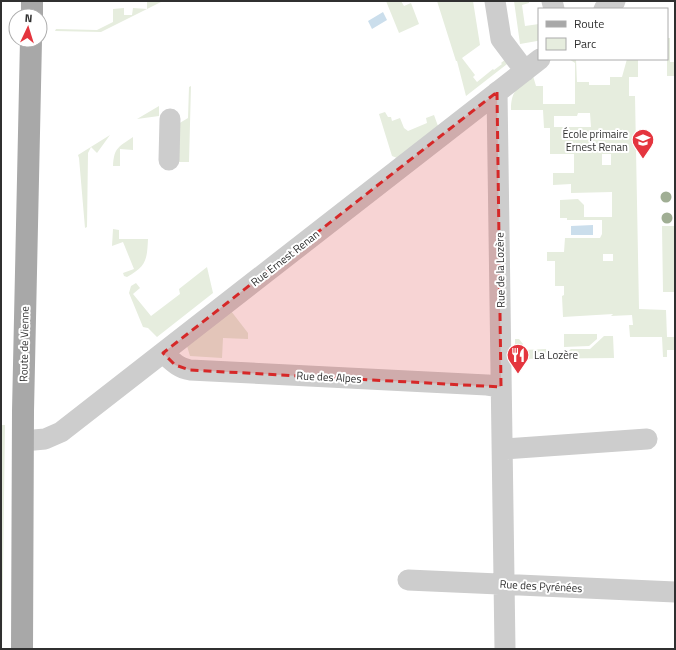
<svg xmlns="http://www.w3.org/2000/svg" width="676" height="650" viewBox="0 0 676 650" font-family="'Titillium Web',sans-serif">
	<style>
		.green { fill: #e6edde; fill-rule: evenodd }
		.water { fill: #cbdeec }
		.lines { fill: none; stroke-linecap: round; stroke-linejoin: round }
		.minor { stroke: #cdcdcd; stroke-width: 21 }
		.major { stroke: #a8a8a8; stroke-width: 22 }
		.tree { fill: #a0ae94 }
		.marked { fill: #d62828; fill-opacity: 0.2; stroke: #d62828; stroke-width: 3; stroke-dasharray: 8 5; stroke-linejoin: round }
		.labels { text-anchor: middle; stroke-width: 4; stroke-linejoin: round; paint-order: stroke }
		.poi-label { font-size: 11px; fill: #303030; stroke: #fff; text-anchor: end }
		.street-label { font-size: 11px; fill: #303030; stroke: #fff }
	</style>
	<rect width="100%" height="100%" fill="#fff"/>
	<!-- green -->
	<path class="green" d="M 147,1 L 163,1 L 101,32 L 55,31 L 56,29 L 97,30 L 113,22 L 113,9 L 124,8 L 124,15 L 132,15 L 133,8 L 147,9 Z
		M 386,1 L 401,1 L 404,6 L 411,3 L 419,24 L 399,33 Z
		M 437,1 L 473,1 L 480,45 L 462,58 L 475,75 L 473,77 L 477,82 L 493,69 L 494,70 L 502,64 L 501,63 L 508,57 L 511,61 L 466,96 L 457,61 L 456,61 Z
		M 514,1 L 529,1 L 529,3 L 522,5 L 525,26 L 539,24 L 539,40 L 537,41 L 520,44 Z
		M 667,38 L 670,38 L 670,62 L 675,62 L 675,76 L 667,76 L 667,60 L 662,59 L 667,59 Z
		M 569,59 L 576,59 L 577,82 L 589,82 L 589,85 L 610,85 L 610,77 L 622,77 L 627,59 L 638,59 L 638,77 L 629,77 L 629,96 L 635,96 L 639,309 L 666,310 L 667,337 L 675,337 L 675,350 L 667,350 L 667,357 L 663,357 L 662,337 L 630,337 L 629,325 L 633,325 L 632,315 L 611,316 L 613,314 L 563,317 L 562,296 L 564,295 L 564,286 L 555,286 L 555,261 L 547,261 L 547,252 L 564,252 L 565,238 L 600,238 L 602,234 L 602,220 L 567,220 L 567,218 L 560,218 L 560,200 L 578,199 L 584,205 L 584,217 L 612,217 L 612,192 L 571,193 L 571,184 L 553,185 L 553,173 L 574,173 L 574,154 L 550,154 L 550,128 L 544,128 L 543,110 L 511,110 C 511,90 518,87 533,76 L 536,86 L 543,86 L 543,104 L 575,104 L 575,63 ZM 578,113 L 590,113 L 591,127 L 554,127 L 554,116 L 577,116 ZM 602,154 L 611,154 L 611,165 L 602,165 ZM 603,254 L 613,254 L 613,261 L 603,261 Z
		M 191,86 L 189,162 L 175,162 L 178,124 L 188,118 L 189,87 Z
		M 159,106 L 159,116 L 137,119 Z
		M 385,112 L 388,117 L 391,117 L 392,121 L 400,118 L 404,128 L 408,131 L 427,123 L 426,118 L 434,115 L 438,126 L 397,158 L 392,156 L 379,114 Z
		M 110,135 L 97,153 L 91,147 L 88,153 L 87,227 L 85,228 L 79,158 L 78,155 Z
		M 133,137 L 133,150 L 120,149 L 120,166 L 113,166 C 114,147 119,147 133,137 Z
		M 662,226 L 675,226 L 675,292 L 663,292 Z
		M 113,229 L 119,230 L 119,239 L 148,239 C 147,261 146,266 127,277 L 124,276 L 123,273 L 134,269 L 123,242 L 112,246 Z
		M 207,267 L 213,293 L 157,337 L 148,328 L 143,327 L 129,293 L 131,286 L 136,283 L 140,288 L 133,294 L 151,316 L 180,294 L 179,289 Z
		M 231,311 L 248,333 L 248,339 L 223,338 L 222,358 L 190,356 L 187,346 Z
		M 564,334 L 597,334 L 597,339 L 589,346 L 564,347 Z
		M 604,336 L 613,336 L 614,358 L 515,359 L 515,339 L 519,339 L 523,344 L 523,350 L 546,349 L 547,355 L 564,355 L 565,353 L 571,349 L 590,349 Z
		M 1,425 L 5,425 L 2,649 L 1,649 Z"/>
	<!-- water -->
	<path class="water" d="M 383,12 L 387,20 L 372,29 L 368,21 Z
		M 593,225 L 593,235 L 571,235 L 571,226 Z"/>
	<g class="lines">
		<!-- minor -->
		<path class="minor" d="M 495,1 L 501,39 L 525,71
			M 552,1 L 554,9
			M 604,9 L 615,1
			M 497,92 L 505,649
			M 169,160 L 170,119
			M 163,353 C 172,361 178,368 190,370 L 487,385 L 501,387
			M 23,441 L 45,439 L 61,432 L 540,59
			M 503,449 L 647,439
			M 408,580 L 675,592"/>
		<!-- major -->
		<path class="major" d="M 32,16 L 32,1
			M 22,649 L 23,411 L 31,40"/>
	</g>
	<!-- trees -->
	<g class="tree">
		<circle cx="666" cy="197" r="5.5"/>
		<circle cx="667" cy="218" r="5.5"/>
	</g>
	<!-- marked area -->
	<path class="marked" d="M 497,92 L 501,387 L 190,370 L 175,365 L 163,353 Z"/>
	<!-- icons -->
	<defs>
		<g id="school-pin" transform="scale(1.15)"><path d="M0 17L-7.5 6A9.5 9.5 0 1 1 7.5 6Z" fill="#e4353e" stroke="#fff"/><path d="M0-5L7-2L0 1L-7-2ZM-4 1L0 2.5L4 1V4Q0 6-4 4Z" fill="#fff"/></g>
		<g id="restaurant-pin" transform="scale(1.15)"><path d="M0 17L-7.5 6A9.5 9.5 0 1 1 7.5 6Z" fill="#e4353e" stroke="#fff"/><path d="M-5-6h1v4h1v-4h1v4h1v-4h1v5L-1.5 .5V6h-2V.5L-5-1ZM5-6V6H3V1.5H1.5Q1.5-4 5-6Z" fill="#fff"/></g>
	</defs>
	<g fill-rule="evenodd">
		<use href="#school-pin" x="643" y="140"/>
		<use href="#restaurant-pin" x="518" y="355"/>
	</g>
	<g class="labels">
		<!-- poi labels -->
		<g class="poi-label">
			<text x="628" y="138">École primaire<tspan x="628" dy="13">Ernest Renan</tspan></text>
			<text x="534" y="359" text-anchor="start">La Lozère</text>
		</g>
		<!-- street labels -->
		<g class="street-label">
			<text transform="translate(285 258) rotate(-38)" y="4">Rue Ernest Renan</text>
			<text transform="translate(500 270) rotate(-91)" y="4">Rue de la Lozère</text>
			<text transform="translate(24 344) rotate(-89)" y="4">Route de Vienne</text>
			<text transform="translate(329 377) rotate(3)" y="4">Rue des Alpes</text>
			<text transform="translate(541 586) rotate(3)" y="4">Rue des Pyrénées</text>
		</g>
	</g>
	<!-- border -->
	<rect width="676" height="650" fill="none" stroke="#303030" stroke-width="4"/>
	<!-- legend -->
	<rect x="538" y="8" width="130" height="52" fill="#ffffff" stroke="#acacac"/>
	<rect x="546" y="21" width="20" height="6" fill="#a8a8a8" stroke="#acacac"/>
	<text x="574" y="28" font-size="12" fill="#303030">Route</text>
	<rect x="546" y="38" width="20" height="12" fill="#e6edde" stroke="#acacac"/>
	<text x="574" y="48" font-size="12" fill="#303030">Parc</text>
	<!-- north arrow -->
	<g transform="translate(28 28) rotate(4)"><circle r="19" fill="#ffffff" stroke="#acacac"/>
	<path d="M0-3L7 15L0 10L-7 15Z" fill="#e4353e"/>
	<text y="-6" font-size="11" font-weight="bold" text-anchor="middle" fill="#303030">N</text>
	</g>
</svg>
